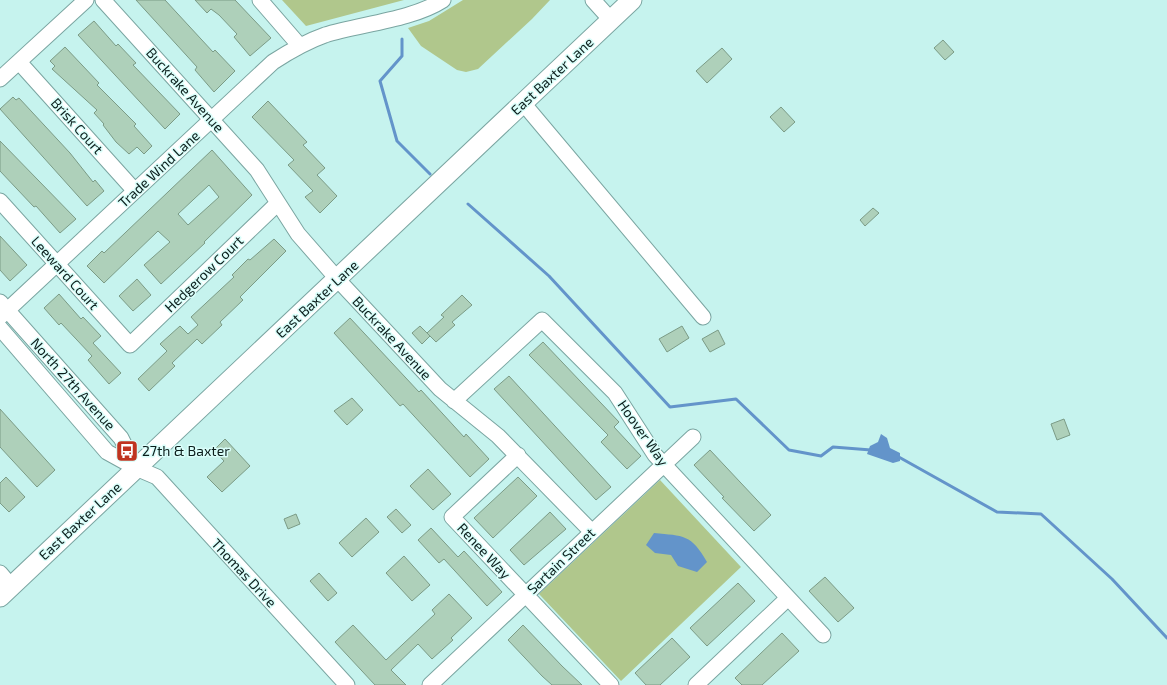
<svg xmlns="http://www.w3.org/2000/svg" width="1167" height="685" viewBox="0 0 1167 685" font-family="'Exo 2',sans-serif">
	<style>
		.green { fill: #b0c78c }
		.water { fill: #6394ca }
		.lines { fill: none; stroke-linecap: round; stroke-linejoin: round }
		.stream { stroke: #6394ca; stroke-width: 3 }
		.building { fill: #aed0ba; stroke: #7b9b86; fill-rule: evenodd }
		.minor-casing { stroke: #7aa5a1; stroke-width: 17 }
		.major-casing { stroke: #7aa5a1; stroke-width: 21 }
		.minor { stroke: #fff; stroke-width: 15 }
		.major { stroke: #fff; stroke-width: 19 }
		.labels { text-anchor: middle; stroke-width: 3; stroke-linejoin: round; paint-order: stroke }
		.street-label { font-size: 14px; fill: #0b1d1b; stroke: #dafefa }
		.poi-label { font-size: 14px; fill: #0b1d1b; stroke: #dafefa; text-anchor: start }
	</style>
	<rect width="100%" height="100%" fill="#c6f3ee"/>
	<!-- green -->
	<path class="green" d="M 282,0 L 404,0 L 306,26 Z
		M 463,0 L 550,0 L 532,19 L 478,69 L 466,72 L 457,70 L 421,46 L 408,28 L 429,21 Z
		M 660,480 L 741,567 L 621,681 L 539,594 Z"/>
	<!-- water -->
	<path class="water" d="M 881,434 L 887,438 L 890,448 L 900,453 L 900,461 L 893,463 L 867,454 L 870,446 L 878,442 Z
		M 654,533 C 684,536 691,534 707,562 L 697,572 L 678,566 L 671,555 L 655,553 L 646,545 Z"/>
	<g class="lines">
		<!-- stream -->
		<path class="stream" d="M 402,39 L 402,56 L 380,81 L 397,141 L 430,174
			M 468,204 L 549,276 L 670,407 L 736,399 L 789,450 L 821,456 L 833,447 L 871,450
			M 897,456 L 997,512 L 1041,514 L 1112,579 L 1167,638"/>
	</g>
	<!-- building -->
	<path class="building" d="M 136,0 L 165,0 L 213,52 L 215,50 L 235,71 L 214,92 L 195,70 L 197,67 Z
		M 195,0 L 235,0 L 271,38 L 250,56 L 234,37 L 237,34 L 219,15 L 211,9 L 207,13 Z
		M 94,21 L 116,46 L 118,44 L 136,63 L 133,65 L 180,114 L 165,129 L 78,35 Z
		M 943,40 L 954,52 L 945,60 L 934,48 Z
		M 65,47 L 99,83 L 97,85 L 136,124 L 134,126 L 152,146 L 144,154 L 137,147 L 129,154 L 116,142 L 103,125 L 104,124 L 94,113 L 97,110 L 52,69 L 55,66 L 50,61 Z
		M 722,48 L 732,59 L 707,83 L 696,71 Z
		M 13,97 L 16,100 L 19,98 L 70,153 L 93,182 L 95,180 L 104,191 L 87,206 L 0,109 Z
		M 268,101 L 307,142 L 303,145 L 325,168 L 317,175 L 337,196 L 320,213 L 305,197 L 313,191 L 288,165 L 294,160 L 252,117 Z
		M 781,107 L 795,122 L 784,132 L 770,117 Z
		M 0,141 L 76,219 L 60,233 L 36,206 L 34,207 L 0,171 Z
		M 212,150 L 252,195 L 204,242 L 205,243 L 161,284 L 144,265 L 170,242 L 158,231 L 104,283 L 87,266 L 102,251 L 104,253 ZM 209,185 L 219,197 L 188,225 L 178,214 Z
		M 873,208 L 879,213 L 865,226 L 860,220 Z
		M 0,236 L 27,265 L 10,281 L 0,270 Z
		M 274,239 L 286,251 L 240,297 L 243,300 L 220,322 L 222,325 L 202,344 L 197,339 L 172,363 L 175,366 L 149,391 L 138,379 L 167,351 L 160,344 L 180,326 L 188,334 L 198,325 L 191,317 L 234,277 L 232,275 L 248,259 L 250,260 Z
		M 137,279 L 151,295 L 133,311 L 119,296 Z
		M 59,294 L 81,319 L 83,317 L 101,336 L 93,343 L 121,373 L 109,384 L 88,360 L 92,356 L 61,323 L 59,325 L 44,308 Z
		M 462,295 L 472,305 L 452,322 L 455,325 L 436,342 L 427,333 L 444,317 L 441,315 Z
		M 350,318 L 419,392 L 421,390 L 464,437 L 466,434 L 489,459 L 470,477 L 403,404 L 400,406 L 334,333 Z
		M 420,326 L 430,336 L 422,344 L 412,333 Z
		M 682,326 L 689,338 L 667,352 L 659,339 Z
		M 718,330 L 725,344 L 710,352 L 702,339 Z
		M 543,342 L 619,422 L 614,427 L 641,456 L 627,469 L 601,442 L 608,435 L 529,355 Z
		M 509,376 L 611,487 L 596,500 L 494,389 Z
		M 352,398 L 363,410 L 347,425 L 334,411 Z
		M 0,409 L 55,470 L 37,487 L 0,447 Z
		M 1064,419 L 1070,435 L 1057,440 L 1051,424 Z
		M 225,439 L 250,466 L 222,492 L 207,477 L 224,461 L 214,450 Z
		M 710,450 L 771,515 L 754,531 L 722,498 L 724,497 L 694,465 Z
		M 428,469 L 451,494 L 433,510 L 410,486 Z
		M 6,477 L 25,497 L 9,512 L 0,503 L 0,483 Z
		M 518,477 L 537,496 L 493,538 L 474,518 Z
		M 396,509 L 411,525 L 402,533 L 387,517 Z
		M 550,512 L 566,529 L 524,565 L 510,550 Z
		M 296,514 L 300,524 L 288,529 L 284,519 Z
		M 366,518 L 379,532 L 352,557 L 339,543 Z
		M 431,528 L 458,557 L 464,551 L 502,592 L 487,606 L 444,559 L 439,563 L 418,540 Z
		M 404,556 L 430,585 L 412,601 L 386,573 Z
		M 319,573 L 337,593 L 328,601 L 310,581 Z
		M 825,577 L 854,608 L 838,622 L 809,591 Z
		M 738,583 L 755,601 L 707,646 L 690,628 Z
		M 449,594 L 472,618 L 451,638 L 453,640 L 432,659 L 418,644 L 391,670 L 406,685 L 375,685 L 335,642 L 353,625 L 386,660 L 435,614 L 432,610 Z
		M 523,625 L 562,666 L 582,685 L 552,685 L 542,676 L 508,640 Z
		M 782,633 L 799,651 L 762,685 L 742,685 L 735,678 Z
		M 672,638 L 690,657 L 660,685 L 646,685 L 635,673 Z"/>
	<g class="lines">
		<!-- minor casing -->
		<g class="minor-casing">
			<path id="minor" d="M 103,0 L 257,170 L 298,234 L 340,282 L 440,389 L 498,436 L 592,532
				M 260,0 L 299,45
				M 593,0 L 611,20
				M 19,62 L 135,191
				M 0,79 L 86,0
				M 523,103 L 703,317
				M 0,201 L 130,345 L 278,203
				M 0,302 L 121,438 L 136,468
				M 0,317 L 273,62 C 290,51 305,42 325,35 C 360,24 412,20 443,0
				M 0,328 L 107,452 L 136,468 L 157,477 L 347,685
				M 454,401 L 542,320 L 615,393 L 655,455 L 823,635
				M 518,455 L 452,517 L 611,685
				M 0,573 L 11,586
				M 430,685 L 693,437
				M 696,685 L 788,598"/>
		</g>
		<!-- major casing -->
		<g class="major-casing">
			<path id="major" d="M 0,597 L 632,0"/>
		</g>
		<!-- minor -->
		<use href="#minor" class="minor"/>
		<!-- major -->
		<use href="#major" class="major"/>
	</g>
	<!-- icons -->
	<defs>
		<g id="bus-square" transform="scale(1.15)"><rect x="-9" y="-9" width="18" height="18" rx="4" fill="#c03420" stroke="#dafefa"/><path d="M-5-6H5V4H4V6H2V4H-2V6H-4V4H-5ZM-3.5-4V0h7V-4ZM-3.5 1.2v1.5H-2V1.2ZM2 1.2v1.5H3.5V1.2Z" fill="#fff"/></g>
	</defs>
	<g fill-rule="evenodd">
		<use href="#bus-square" x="127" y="451"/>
	</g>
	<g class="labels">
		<!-- street labels -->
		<g class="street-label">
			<text transform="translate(552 76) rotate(-43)" y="5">East Baxter Lane</text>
			<text transform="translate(185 90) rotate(48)" y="5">Buckrake Avenue</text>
			<text transform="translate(77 126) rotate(48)" y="5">Brisk Court</text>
			<text transform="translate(159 169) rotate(-43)" y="5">Trade Wind Lane</text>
			<text transform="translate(65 273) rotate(48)" y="5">Leeward Court</text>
			<text transform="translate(204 274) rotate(-44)" y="5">Hedgerow Court</text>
			<text transform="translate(317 299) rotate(-43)" y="5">East Baxter Lane</text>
			<text transform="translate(392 338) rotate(47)" y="5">Buckrake Avenue</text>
			<text transform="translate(73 384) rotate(48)" y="5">North 27th Avenue</text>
			<text transform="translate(643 433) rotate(55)" y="5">Hoover Way</text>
			<text transform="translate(80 521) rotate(-43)" y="5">East Baxter Lane</text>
			<text transform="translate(484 551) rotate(47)" y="5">Renee Way</text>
			<text transform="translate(561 561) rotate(-44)" y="5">Sartain Street</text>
			<text transform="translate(244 573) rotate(47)" y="5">Thomas Drive</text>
		</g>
		<!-- poi labels -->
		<g class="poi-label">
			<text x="142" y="456">27th &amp; Baxter</text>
		</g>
	</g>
</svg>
